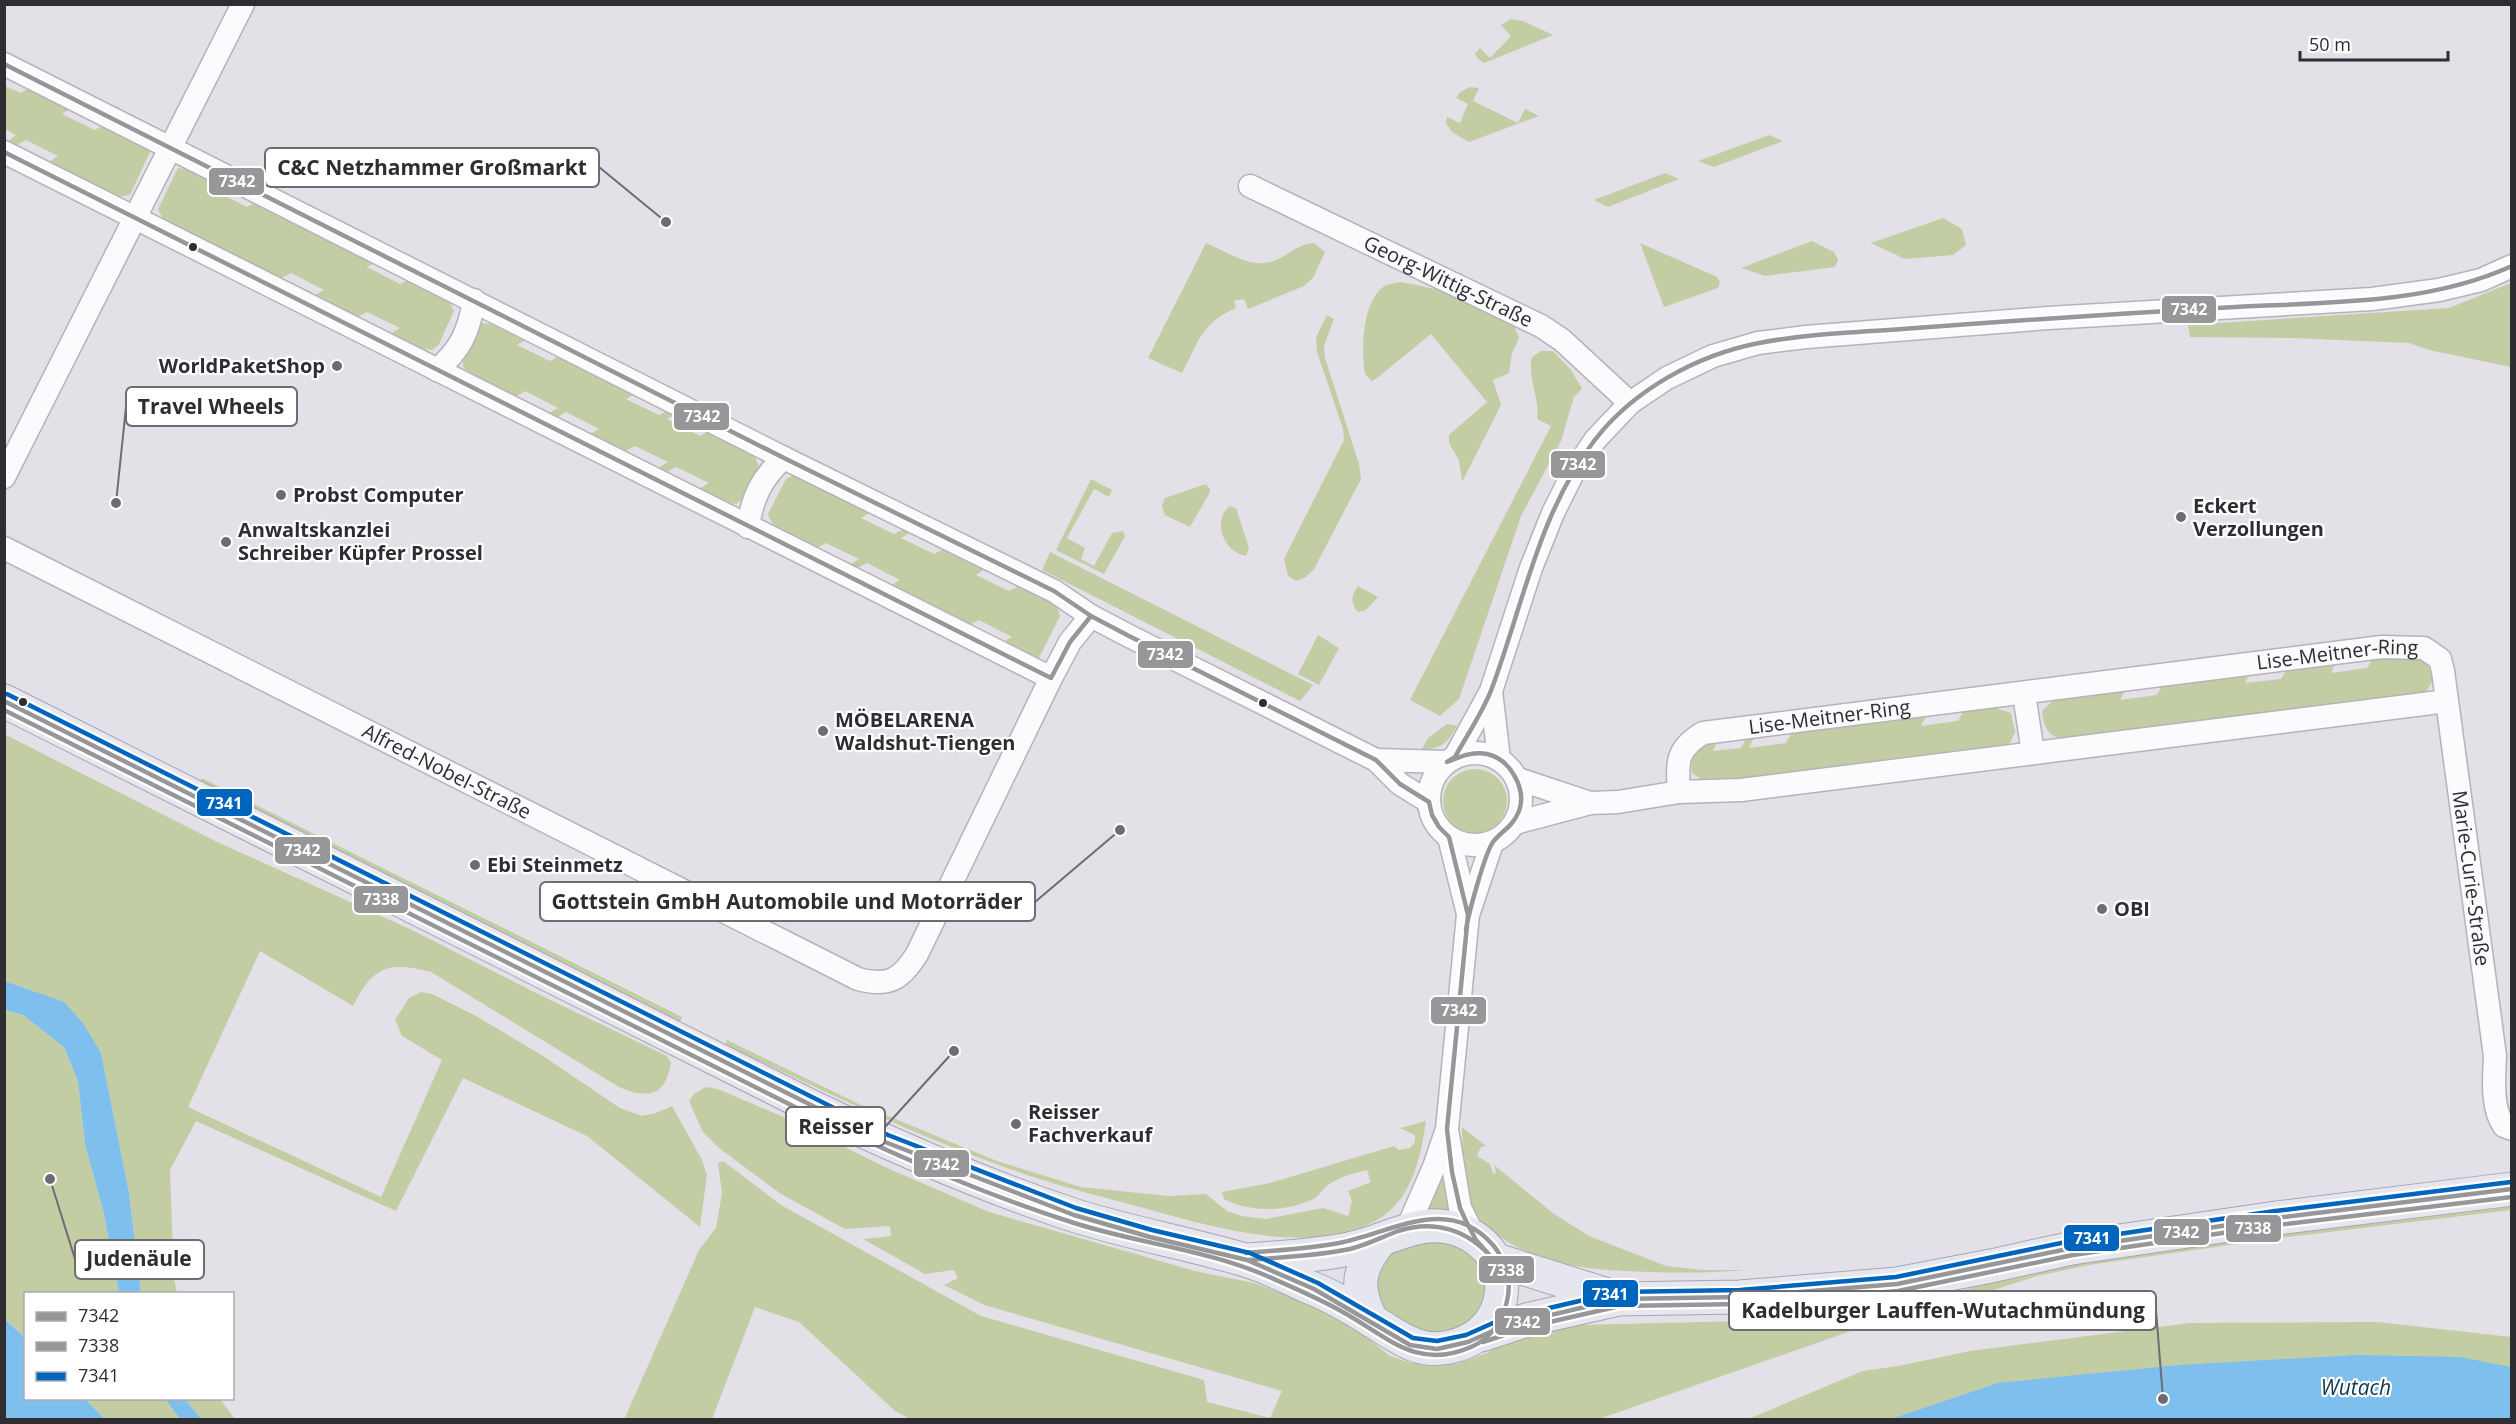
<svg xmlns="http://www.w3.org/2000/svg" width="2516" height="1424" viewBox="0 0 2516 1424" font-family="'Open Sans',sans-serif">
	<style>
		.green { fill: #c3cda3 }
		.water { fill: #7ebfee }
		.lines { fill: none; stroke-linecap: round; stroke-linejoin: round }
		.minor-casing { stroke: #b5b3b9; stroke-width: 25 }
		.primary-casing { stroke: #a5a6b5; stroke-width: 35 }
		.minor { stroke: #fbfafc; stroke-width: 22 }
		.primary { stroke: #e6e6ee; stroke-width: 33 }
		.bus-1-casing { stroke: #fff; stroke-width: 9 }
		.bus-2-casing { stroke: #fff; stroke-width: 9 }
		.bus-3-casing { stroke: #fff; stroke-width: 9 }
		.bus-1 { stroke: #979698; stroke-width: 4.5 }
		.bus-2 { stroke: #979698; stroke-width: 4.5 }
		.bus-3 { stroke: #0065bd; stroke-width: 4.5 }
		.bus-dot { fill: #2f2c32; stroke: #fff; stroke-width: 2 }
		.poi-dot { fill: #6e6b72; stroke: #fff; stroke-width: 2 }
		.labels { text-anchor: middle; stroke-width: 4.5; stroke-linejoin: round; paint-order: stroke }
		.street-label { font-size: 20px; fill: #2f2c32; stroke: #fff }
		.poi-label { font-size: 20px; font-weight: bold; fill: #2f2c32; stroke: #fff; text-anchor: start }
		.water-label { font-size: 21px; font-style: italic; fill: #0f3751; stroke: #fff }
		.leader { fill: none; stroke: #6e6b72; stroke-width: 2 }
		.callout-dot { fill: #6e6b72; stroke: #fff; stroke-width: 2 }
		.callout { fill: #fff; stroke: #6e6b72; stroke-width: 2 }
		.callout-label { font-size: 21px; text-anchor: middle; font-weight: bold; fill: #2f2c32 }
		.line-badge { stroke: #fff; stroke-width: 2 }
		.badge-label { font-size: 16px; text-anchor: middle; font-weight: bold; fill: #fff }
	</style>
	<rect width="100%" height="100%" fill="#e3e0e8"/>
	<!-- green -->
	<path class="green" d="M 1511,19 L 1523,21 L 1553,35 L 1484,63 L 1477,58 L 1475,54 L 1480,48 L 1490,58 L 1511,36 L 1501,25 Z
		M 34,85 L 76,105 L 62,114 L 95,130 L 109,122 L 142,142 L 150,152 L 130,195 L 115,197 L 45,165 L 58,156 L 26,140 L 11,148 L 5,144 L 16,135 L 5,129 L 4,86 L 21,93 Z
		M 1470,87 L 1479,88 L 1473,101 L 1518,123 L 1525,109 L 1539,116 L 1469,142 L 1452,132 L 1446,123 L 1447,117 L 1460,123 L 1468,104 L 1456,98 L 1460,92 Z
		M 1769,135 L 1783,141 L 1714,167 L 1698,161 Z
		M 178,168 L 203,172 L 228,182 L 214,190 L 247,207 L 262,199 L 382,259 L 367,267 L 400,284 L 416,276 L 449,299 L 454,311 L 439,344 L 432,350 L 403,346 L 385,337 L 400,328 L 367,312 L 352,320 L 310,298 L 324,290 L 291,273 L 276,281 L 165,222 L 158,209 Z
		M 1665,173 L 1679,179 L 1608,207 L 1594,200 Z
		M 1943,218 L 1962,229 L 1966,245 L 1953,255 L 1905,259 L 1871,243 Z
		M 1812,241 L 1834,252 L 1838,260 L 1835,267 L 1765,276 L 1741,268 Z
		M 1206,243 C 1228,252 1253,271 1276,260 C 1290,254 1298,244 1314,243 L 1325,252 L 1313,278 L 1304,286 L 1248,309 L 1244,299 L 1234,301 L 1236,308 C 1201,323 1198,343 1182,373 L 1148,358 Z
		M 1640,243 L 1717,277 L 1720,282 L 1718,288 L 1664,307 Z
		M 1401,282 L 1446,291 L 1513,324 L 1519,338 L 1512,353 L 1509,373 L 1493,380 L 1501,405 L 1462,482 L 1459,460 L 1449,443 L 1449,435 L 1487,402 L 1431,334 L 1377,378 L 1372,381 L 1365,374 C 1361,351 1362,303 1383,287 C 1387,284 1396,283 1401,282 Z
		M 2511,283 L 2511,367 L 2429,350 L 2409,343 L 2291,338 L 2190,337 L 2188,325 L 2449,308 Z
		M 1327,315 L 1334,319 L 1324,346 L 1325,358 L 1359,464 L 1361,479 L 1314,569 L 1306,577 L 1296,581 L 1288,576 L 1284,559 L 1344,440 L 1343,429 L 1317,352 L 1316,337 Z
		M 481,323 L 509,326 L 532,336 L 517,345 L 550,361 L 565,353 L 641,390 L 626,399 L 659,415 L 675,407 L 681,411 L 667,419 L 700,436 L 715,428 L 754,455 L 759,466 L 743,499 L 736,504 L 717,500 L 694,492 L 709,483 L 676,467 L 661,475 L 653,471 L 668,462 L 635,446 L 619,454 L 585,437 L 599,429 L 566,412 L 551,421 L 544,416 L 558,408 L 525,391 L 510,400 L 481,383 L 463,367 L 463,359 Z
		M 1541,351 L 1553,351 L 1571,370 L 1582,389 L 1574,397 L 1561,441 L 1521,516 L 1459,699 L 1440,716 L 1410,700 L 1551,426 L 1537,419 C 1540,397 1527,378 1532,357 Z
		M 794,475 L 876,509 L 861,518 L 894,534 L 910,526 L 916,529 L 901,538 L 934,554 L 950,546 L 990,566 L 976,575 L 1009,591 L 1024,583 L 1056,604 L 1060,616 L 1039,658 L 1029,660 L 997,645 L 1012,637 L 979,620 L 963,628 L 885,588 L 900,580 L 867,563 L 852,571 L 845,568 L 859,559 L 826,543 L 811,551 C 795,543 773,531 768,514 L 786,479 Z
		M 1091,479 L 1112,490 L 1109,497 L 1094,489 L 1067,538 L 1085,548 L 1081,559 L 1094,566 L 1112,533 L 1123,531 L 1125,536 L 1104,574 L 1056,550 Z
		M 1206,484 L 1210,489 L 1209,494 L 1190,527 L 1165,515 L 1162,506 L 1165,498 Z
		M 1230,506 L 1236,508 L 1249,548 L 1246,556 C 1224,552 1211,521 1230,506 Z
		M 1050,552 L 1313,685 L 1300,701 L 1042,570 Z
		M 1358,586 L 1378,597 L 1366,610 L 1358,612 C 1350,603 1351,595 1358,586 Z
		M 1318,635 L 1339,648 L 1319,685 L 1298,674 Z
		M 2376,653 L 2416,657 L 2428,665 L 2434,679 L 2426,692 L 2408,699 L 2080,742 C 2055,737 2046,740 2042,712 C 2059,687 2101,689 2128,685 L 2120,700 L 2157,695 L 2165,680 L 2252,668 L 2245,683 L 2281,679 L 2290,664 L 2338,658 L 2331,673 L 2367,668 Z
		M 1966,706 L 1990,706 L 2011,713 L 2015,732 L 2010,743 L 1985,753 L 1726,785 L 1702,780 L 1692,773 L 1691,757 L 1704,743 L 1720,737 L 1713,751 L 1741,748 L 1749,733 L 1757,732 L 1749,748 L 1786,743 L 1794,728 L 1929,710 L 1921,726 L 1958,721 Z
		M 1447,724 L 1457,726 C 1448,742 1441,750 1422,749 L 1428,738 Z
		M 4,734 L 215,841 L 412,930 L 536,993 L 667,1056 L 671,1063 C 665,1097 648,1099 619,1087 L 431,972 C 388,961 373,966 353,1006 L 260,951 L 188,1107 L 381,1197 L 442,1060 L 402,1036 L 395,1020 L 409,998 L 421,992 L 432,994 L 476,1016 L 543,1056 L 620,1108 L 642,1116 L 656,1113 L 672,1106 L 702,1160 L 707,1175 L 700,1227 L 587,1136 L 463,1078 L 396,1211 L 196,1121 L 170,1170 L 174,1279 L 177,1293 L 141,1293 L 129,1193 L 101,1053 L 34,991 L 5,981 Z
		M1443 801a32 32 0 1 1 64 0a32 32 0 1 1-64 0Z
		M 202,778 L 682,1017 L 680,1022 L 200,781 Z
		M 4,1010 L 23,1015 L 64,1047 L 78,1081 L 85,1144 L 104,1214 L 119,1293 L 26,1294 L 25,1338 L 5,1318 Z
		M 727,1040 L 859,1104 L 997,1161 L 1081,1187 L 1168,1196 L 1206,1194 L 1227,1211 L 1242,1216 L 1266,1219 L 1323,1208 L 1348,1216 L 1352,1201 L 1348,1191 L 1371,1182 L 1367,1170 C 1354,1173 1339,1177 1328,1185 C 1323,1188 1320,1195 1315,1198 C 1289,1212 1250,1213 1224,1199 L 1222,1192 L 1270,1183 L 1394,1146 L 1399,1150 L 1410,1148 L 1415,1142 L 1415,1135 L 1400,1128 L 1426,1121 C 1421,1155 1413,1196 1382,1217 C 1318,1259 1212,1227 1144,1208 C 1094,1195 1044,1182 996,1164 C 903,1130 815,1087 726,1045 Z
		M 706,1087 L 718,1089 L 788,1119 L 887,1168 L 989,1212 L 1195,1271 L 1254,1283 L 1319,1307 L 1349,1324 L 1390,1356 L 1411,1363 L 1457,1364 L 1487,1353 L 1504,1342 L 1578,1325 L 1744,1321 L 1891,1307 L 1891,1317 L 1596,1420 L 910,1419 L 895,1411 L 799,1322 L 755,1307 L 712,1419 L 624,1420 L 699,1250 L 716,1228 L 722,1193 L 718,1163 L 723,1161 L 781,1205 L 981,1316 L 1204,1380 L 1207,1402 L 1270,1418 L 1282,1391 L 984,1305 L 944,1285 L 958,1278 L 954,1270 L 925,1274 L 863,1239 L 891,1236 L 890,1226 L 845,1229 L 781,1194 L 719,1148 L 703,1132 L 689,1101 L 694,1094 Z
		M 1462,1127 L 1486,1146 L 1481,1147 L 1477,1156 L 1490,1164 L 1493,1173 L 1496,1173 L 1494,1165 L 1554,1214 L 1589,1236 L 1666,1266 L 1703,1270 L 1745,1270 C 1713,1273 1681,1273 1649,1272 C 1592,1270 1535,1267 1490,1229 C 1482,1222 1473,1214 1470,1204 C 1461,1181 1463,1152 1462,1127 Z
		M 1444,1171 L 1450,1213 L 1427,1210 Z
		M 2511,1200 L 2511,1210 L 2279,1238 L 2089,1265 L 2037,1276 L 1907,1318 L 1906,1311 L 1916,1302 L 1983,1285 L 2030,1267 Z
		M 1408,1242 L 1448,1243 L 1460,1247 L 1472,1256 L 1484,1272 L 1488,1297 L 1470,1324 L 1442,1335 L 1390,1324 L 1369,1281 L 1377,1262 Z
		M 2377,1322 L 2511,1337 L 2511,1419 L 1746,1420 L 1863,1371 L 1898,1366 L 1970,1351 L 2190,1323 Z
		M 85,1399 L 165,1399 L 180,1419 L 105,1419 Z
		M 185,1399 L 220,1399 L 235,1419 L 201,1419 Z"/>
	<!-- water -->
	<path class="water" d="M 5,981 L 64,1002 L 83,1023 L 101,1053 L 129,1193 L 141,1293 L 119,1293 L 104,1214 L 85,1144 L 78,1081 L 64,1047 L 23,1015 L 5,1010 Z
		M 4,1318 L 25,1338 L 26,1398 L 85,1399 L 105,1419 L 5,1419 Z
		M 2356,1355 L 2460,1357 L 2511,1367 L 2511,1419 L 1891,1419 L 1998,1383 L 2179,1365 Z
		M 165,1399 L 185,1399 L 201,1419 L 180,1419 Z"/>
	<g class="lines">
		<!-- minor casing -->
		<g class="minor-casing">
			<g id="minor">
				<path d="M 4,64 L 784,458 L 1054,591 L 1091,616 L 1129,636 L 1376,760 L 1400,784 L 1429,802"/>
				<path d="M 4,152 L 1051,678"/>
				<path id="s1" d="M 1250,186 L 1541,326 L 1562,340 L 1630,403"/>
				<path d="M 437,370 C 461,349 469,331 474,300"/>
				<path d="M 4,477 L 243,4"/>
				<path d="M 748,527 C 752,498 762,477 784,458"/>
				<path id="s2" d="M 4,548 L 858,979 C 888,987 901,980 917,954 L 1051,678 L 1070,642 L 1091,616"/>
				<path d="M 1491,691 L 1499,759"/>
				<path d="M 2024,694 L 2033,753"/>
				<path id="s3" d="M 2447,701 L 1741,790 L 1679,792 C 1677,762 1676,749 1703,733 L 2382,647 L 2424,648 L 2440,659 L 2443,671 L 2495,1056 C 2494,1077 2491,1108 2504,1126 L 2512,1129"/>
				<circle cx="1475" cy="799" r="46"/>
				<path d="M 1455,757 L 1491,691 L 1531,568 L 1553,513 L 1572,475 L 1595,440 L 1630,403 L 1667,378 L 1713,356 L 1758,343 L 1806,337 L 2048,318 L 2372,299 L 2439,290 L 2481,280 L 2512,266"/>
				<path d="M 1376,760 L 1447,762"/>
				<path d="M 1518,779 L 1590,803"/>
				<path d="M 1515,823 L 1590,803 L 1618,802 L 1679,792"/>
				<path d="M 1449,837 L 1468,914"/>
				<path d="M 1448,1135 L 1460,1208 L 1476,1240"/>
				<path d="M 1407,1229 L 1434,1167 L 1447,1129 L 1468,915 L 1492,843"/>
			</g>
		</g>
		<!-- primary casing -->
		<g class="primary-casing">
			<path id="primary" d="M 4,701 L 810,1106 C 895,1147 983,1185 1073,1215 C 1129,1233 1188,1243 1245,1260 C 1267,1266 1288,1278 1309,1287 C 1330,1295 1352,1308 1371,1320 C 1398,1337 1420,1356 1454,1346 C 1513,1330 1519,1255 1462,1231 C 1421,1215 1391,1240 1353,1248 C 1319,1256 1282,1257 1247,1260
				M 1493,1259 L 1617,1298
				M 1372,1321 C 1355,1289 1357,1269 1380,1241
				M 1481,1335 L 1530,1319 L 1619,1299 L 1740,1297 L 1897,1284 L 1991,1266 L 2072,1248 L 2276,1218 L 2512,1189"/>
		</g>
		<!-- minor -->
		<use href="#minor" class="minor"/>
		<!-- primary -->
		<use href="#primary" class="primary"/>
		<!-- bus-1 casing -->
		<g class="bus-1-casing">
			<path id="bus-1" d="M 4,64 L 784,458 L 1054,591 L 1091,616 L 1129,636 L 1376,760 L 1400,784 L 1429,802 L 1432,815 L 1439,827 L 1449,837 L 1468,915 L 1447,1129 L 1452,1172 L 1460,1208 L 1467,1223 L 1476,1240 L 1493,1259
				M 4,152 L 1051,678 L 1070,642 L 1091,616
				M 4,701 L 885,1142 L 1074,1215 L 1150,1237 L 1247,1260 L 1314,1289 L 1410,1345 L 1437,1349 L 1468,1342 L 1504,1326 L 1619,1299 L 1740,1297 L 1897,1284 L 2072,1248 L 2276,1218 L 2512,1189
				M 1447,762 L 1455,757 C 1467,735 1483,712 1492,688 C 1523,605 1539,513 1594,441 C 1633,390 1697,355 1759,343 C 1810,333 1864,332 1916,328 C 2022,320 2129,313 2235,307 C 2327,302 2426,305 2512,266
				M 1447,762 C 1460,757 1472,751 1487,754 C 1510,759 1527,789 1519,811 C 1512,828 1502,830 1493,842 C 1485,853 1468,915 1466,930
				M 1249,1260 C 1283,1257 1317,1256 1350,1249 C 1367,1245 1382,1237 1398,1231 C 1435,1219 1468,1230 1493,1259"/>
		</g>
		<!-- bus-2 casing -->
		<g class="bus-2-casing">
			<path id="bus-2" d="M 4,710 L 807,1113 C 893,1154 980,1193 1071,1222 C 1135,1243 1205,1249 1267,1276 C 1292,1287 1318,1298 1341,1311 C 1387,1336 1416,1371 1471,1347 C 1490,1339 1503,1321 1507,1301 C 1512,1281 1506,1261 1493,1245 C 1448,1193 1392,1233 1339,1243 C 1309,1249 1277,1250 1246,1253
				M 1483,1342 L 1532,1326 L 1620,1306 L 1741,1304 L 1898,1291 L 2073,1255 L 2277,1225 L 2512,1197"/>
		</g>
		<!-- bus-3 casing -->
		<g class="bus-3-casing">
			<path id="bus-3" d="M 7,694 L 888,1135 L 1076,1208 L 1152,1230 L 1250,1253 L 1318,1283 L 1413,1338 L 1437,1341 L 1466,1335 L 1502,1319 L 1618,1292 L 1740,1290 L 1896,1277 L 2071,1241 L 2275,1211 L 2511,1182"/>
		</g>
		<!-- bus-1 -->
		<use href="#bus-1" class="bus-1"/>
		<!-- bus-2 -->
		<use href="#bus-2" class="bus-2"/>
		<!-- bus-3 -->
		<use href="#bus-3" class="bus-3"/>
	</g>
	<!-- markers -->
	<g class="bus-dot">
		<circle cx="193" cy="247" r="5"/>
		<circle cx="23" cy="702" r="5"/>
		<circle cx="1263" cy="703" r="5"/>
	</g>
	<g class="poi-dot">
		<circle cx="337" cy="366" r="6"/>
		<circle cx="281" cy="495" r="6"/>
		<circle cx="2181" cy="517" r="6"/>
		<circle cx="226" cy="542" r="6"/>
		<circle cx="823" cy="731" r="6"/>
		<circle cx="475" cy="865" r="6"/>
		<circle cx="2102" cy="909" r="6"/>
		<circle cx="1016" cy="1124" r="6"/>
	</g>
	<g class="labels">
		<!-- street labels -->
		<g class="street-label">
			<text dy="7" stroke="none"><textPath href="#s1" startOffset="220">Georg-Wittig-Straße</textPath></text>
			<text dy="7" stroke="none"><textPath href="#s3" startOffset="1482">Lise-Meitner-Ring</textPath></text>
			<text dy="7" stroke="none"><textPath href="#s3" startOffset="970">Lise-Meitner-Ring</textPath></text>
			<text dy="7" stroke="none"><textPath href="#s2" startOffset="496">Alfred-Nobel-Straße</textPath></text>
			<text dy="7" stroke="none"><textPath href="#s3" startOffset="1810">Marie-Curie-Straße</textPath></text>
		</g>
		<!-- poi labels -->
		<g class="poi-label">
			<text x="325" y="373" text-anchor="end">WorldPaketShop</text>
			<text x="293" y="502">Probst Computer</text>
			<text x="2193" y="513">Eckert<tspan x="2193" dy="23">Verzollungen</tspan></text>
			<text x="238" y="537">Anwaltskanzlei<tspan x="238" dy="23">Schreiber Küpfer Prossel</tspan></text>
			<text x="835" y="727">MÖBELARENA<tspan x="835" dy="23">Waldshut-Tiengen</tspan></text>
			<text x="487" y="872">Ebi Steinmetz</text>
			<text x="2114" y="916">OBI</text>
			<text x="1028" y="1119">Reisser<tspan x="1028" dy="23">Fachverkauf</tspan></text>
		</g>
		<!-- water labels -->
		<g class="water-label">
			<text x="2356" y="1395">Wutach</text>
		</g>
	</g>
	<!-- callouts -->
	<path class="leader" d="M666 222L599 167M116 503L126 407M1120 830L1035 902M954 1051L885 1127M50 1179L75 1259M2163 1399L2156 1310"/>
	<g class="callout-dot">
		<circle cx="666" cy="222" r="6"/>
		<circle cx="116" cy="503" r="6"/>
		<circle cx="1120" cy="830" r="6"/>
		<circle cx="954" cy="1051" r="6"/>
		<circle cx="50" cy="1179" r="6"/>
		<circle cx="2163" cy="1399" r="6"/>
	</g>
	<g class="callout">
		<rect x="265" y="148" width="334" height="39" rx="6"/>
		<rect x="126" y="387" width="171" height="39" rx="6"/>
		<rect x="540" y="882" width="495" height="39" rx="6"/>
		<rect x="786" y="1107" width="99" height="39" rx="6"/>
		<rect x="75" y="1240" width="129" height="39" rx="6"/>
		<rect x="1729" y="1291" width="427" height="39" rx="6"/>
	</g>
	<g class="callout-label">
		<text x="432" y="175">C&amp;C Netzhammer Großmarkt</text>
		<text x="211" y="414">Travel Wheels</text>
		<text x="787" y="909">Gottstein GmbH Automobile und Motorräder</text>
		<text x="836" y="1134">Reisser</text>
		<text x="139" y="1266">Judenäule</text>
		<text x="1943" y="1318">Kadelburger Lauffen-Wutachmündung</text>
	</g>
	<g class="line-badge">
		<rect x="208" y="167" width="57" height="29" rx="6" fill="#979698"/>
		<rect x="2161" y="295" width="56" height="29" rx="6" fill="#979698"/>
		<rect x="673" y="402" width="57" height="29" rx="6" fill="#979698"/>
		<rect x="1550" y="450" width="56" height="29" rx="6" fill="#979698"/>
		<rect x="1137" y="640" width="57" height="29" rx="6" fill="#979698"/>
		<rect x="196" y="788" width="57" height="29" rx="6" fill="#0065bd"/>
		<rect x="274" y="836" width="57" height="29" rx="6" fill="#979698"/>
		<rect x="353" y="885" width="56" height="29" rx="6" fill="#979698"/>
		<rect x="1430" y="996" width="57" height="29" rx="6" fill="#979698"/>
		<rect x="913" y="1149" width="57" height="29" rx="6" fill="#979698"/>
		<rect x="2225" y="1214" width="57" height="29" rx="6" fill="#979698"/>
		<rect x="2153" y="1218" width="57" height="28" rx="6" fill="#979698"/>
		<rect x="2063" y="1224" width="57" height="28" rx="6" fill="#0065bd"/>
		<rect x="1478" y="1255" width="57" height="29" rx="6" fill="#979698"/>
		<rect x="1582" y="1279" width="57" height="29" rx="6" fill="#0065bd"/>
		<rect x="1494" y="1307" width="57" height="29" rx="6" fill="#979698"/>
	</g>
	<g class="badge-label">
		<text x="237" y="187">7342</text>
		<text x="2189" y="315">7342</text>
		<text x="702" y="422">7342</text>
		<text x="1578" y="470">7342</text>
		<text x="1165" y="660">7342</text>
		<text x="224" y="809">7341</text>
		<text x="302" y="856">7342</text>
		<text x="381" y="905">7338</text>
		<text x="1459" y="1016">7342</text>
		<text x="941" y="1170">7342</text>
		<text x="2253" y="1234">7338</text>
		<text x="2181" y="1238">7342</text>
		<text x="2092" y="1244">7341</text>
		<text x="1506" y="1276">7338</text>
		<text x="1610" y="1300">7341</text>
		<text x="1522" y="1328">7342</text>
	</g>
	<!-- border -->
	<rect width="2516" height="1424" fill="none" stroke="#2f2c32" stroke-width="12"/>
	<!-- legend -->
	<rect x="24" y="1292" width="210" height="108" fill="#ffffff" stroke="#acabad" stroke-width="1.5"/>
	<rect x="36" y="1312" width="30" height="9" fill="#979698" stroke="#acabad" stroke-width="1.5"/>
	<text x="78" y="1322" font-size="18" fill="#2f2c32">7342</text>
	<rect x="36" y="1342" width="30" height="9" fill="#979698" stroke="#acabad" stroke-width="1.5"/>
	<text x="78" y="1352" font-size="18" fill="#2f2c32">7338</text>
	<rect x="36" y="1372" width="30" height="9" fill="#0065bd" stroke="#acabad" stroke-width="1.5"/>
	<text x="78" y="1382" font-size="18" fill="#2f2c32">7341</text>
	<!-- scale -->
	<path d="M2300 51v9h148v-9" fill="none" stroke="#2f2c32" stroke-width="3"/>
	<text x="2309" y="51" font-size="18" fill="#2f2c32" stroke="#ffffff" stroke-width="4.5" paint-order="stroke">50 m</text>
</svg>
